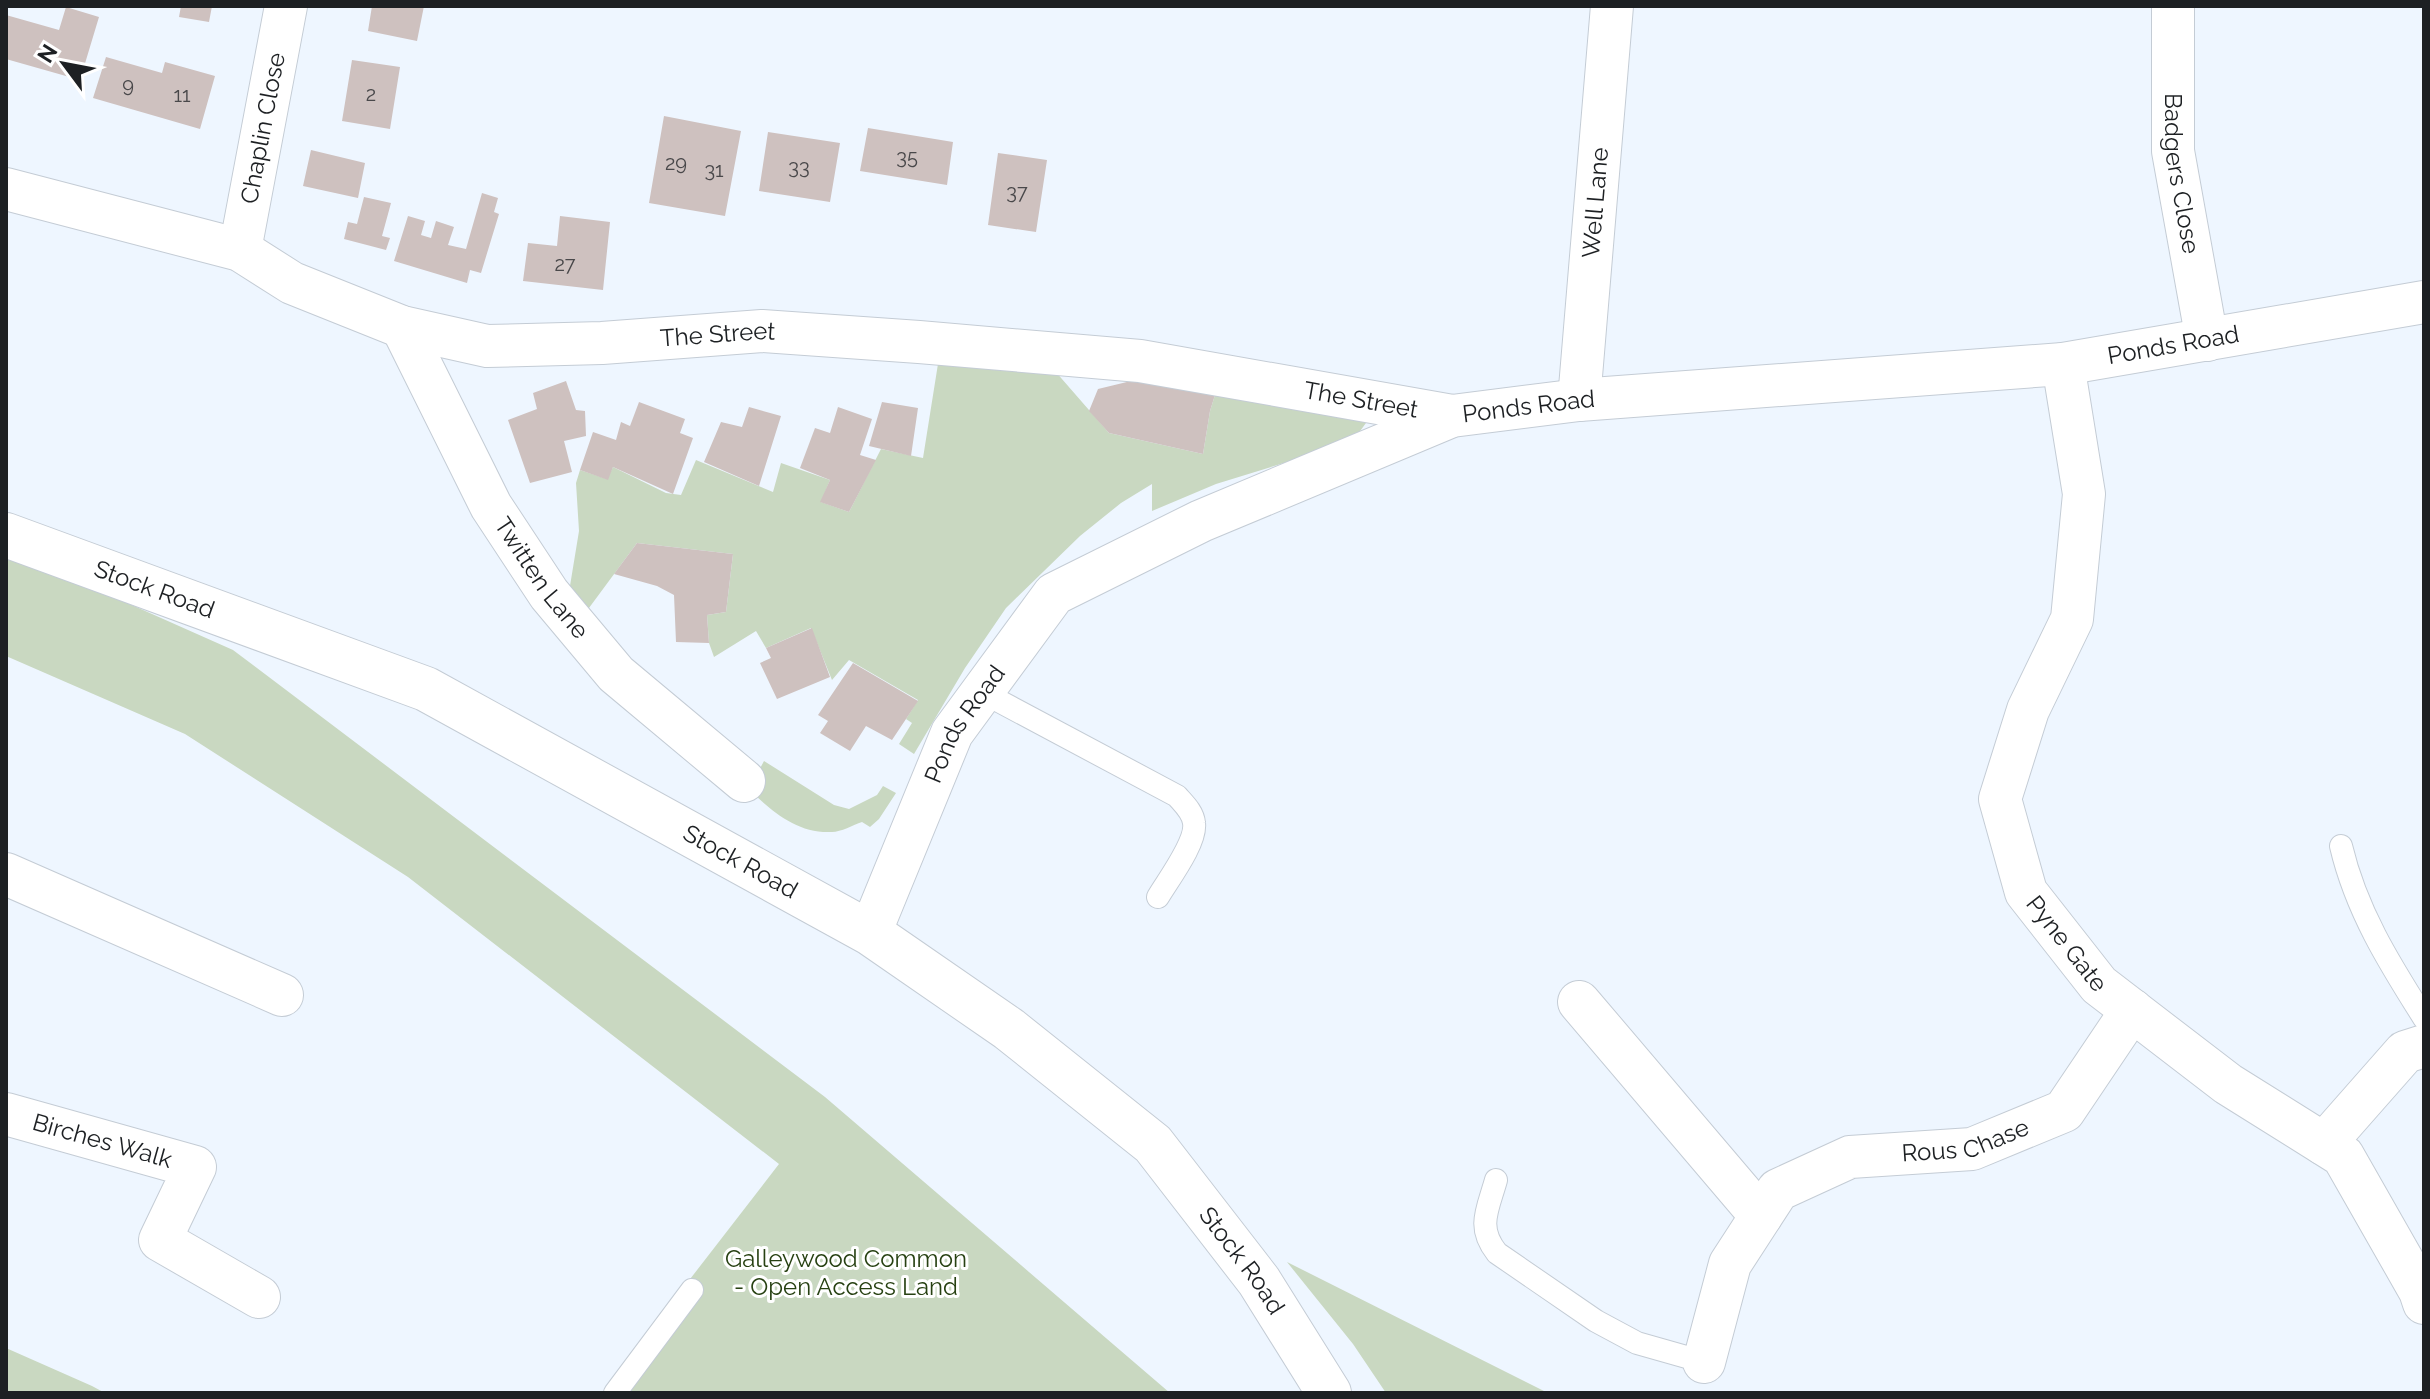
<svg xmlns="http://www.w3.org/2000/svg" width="2430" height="1399" viewBox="0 0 2430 1399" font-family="Raleway,sans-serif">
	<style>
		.green { fill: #c9d8c1 }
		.building { fill: #cec1bf }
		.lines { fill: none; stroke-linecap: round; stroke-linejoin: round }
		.service-casing { stroke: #c4ccd5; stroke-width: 24 }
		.minor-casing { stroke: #c4ccd5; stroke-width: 44 }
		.secondary-casing { stroke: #c4ccd5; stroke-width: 46 }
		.service { stroke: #fff; stroke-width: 22 }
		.minor { stroke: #fff; stroke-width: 42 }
		.secondary { stroke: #fff; stroke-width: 44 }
		.labels { text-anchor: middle; stroke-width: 6; stroke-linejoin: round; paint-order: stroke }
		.number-label { font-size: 20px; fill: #49484a }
		.street-label { font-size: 24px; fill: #1d2023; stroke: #fff }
		.park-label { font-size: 24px; fill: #274112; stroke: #fff }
	</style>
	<rect width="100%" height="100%" fill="#eef6ff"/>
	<!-- green -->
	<path class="green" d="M 941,345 L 1055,371 L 1109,433 L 1203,454 L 1210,411 L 1219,382 L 1360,411 L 1366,423 L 1352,442 L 1216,484 L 1152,511 L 1152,484 L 1121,503 L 1080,536 L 1006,608 L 965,668 L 914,754 L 899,744 L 912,723 L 906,719 L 918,700 L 849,660 L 832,680 L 811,628 L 766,648 L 756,631 L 714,657 L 709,643 L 707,615 L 726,612 L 733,554 L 637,543 L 586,612 L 569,592 L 579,531 L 576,483 L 580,470 L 607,479 L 613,467 L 666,493 L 681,495 L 696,460 L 773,492 L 781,463 L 830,480 L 821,502 L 849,512 L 881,449 L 923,458 Z
		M 6,555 L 89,586 L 233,650 L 825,1097 L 1170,1393 L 602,1393 L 779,1164 L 408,877 L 185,734 L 6,656 Z
		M 764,761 L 834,805 L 849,809 L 877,795 L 883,786 L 896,793 L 879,819 L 870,827 L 862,822 C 853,825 841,832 832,832 C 798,834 771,811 749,789 Z
		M 1287,1262 L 1548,1393 L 1386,1393 L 1353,1344 Z
		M 6,1348 L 92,1386 L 105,1393 L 6,1393 Z"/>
	<!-- building -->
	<path class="building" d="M 181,6 L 212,6 L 209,22 L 179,17 Z
		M 372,6 L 424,6 L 417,41 L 368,31 Z
		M 66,7 L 99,17 L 80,80 L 6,59 L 6,15 L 59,30 Z
		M 106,57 L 162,73 L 165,62 L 215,76 L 200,129 L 93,98 Z
		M 352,60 L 400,67 L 390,129 L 342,121 Z
		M 664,116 L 741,131 L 725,216 L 649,203 Z
		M 868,128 L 953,142 L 947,185 L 860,171 Z
		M 768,132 L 840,143 L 830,202 L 759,191 Z
		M 311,150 L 365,163 L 358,198 L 303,186 Z
		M 998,153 L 1047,160 L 1036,232 L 988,225 Z
		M 482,193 L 498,198 L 494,212 L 499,214 L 481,273 L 470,270 L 467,283 L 394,261 L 408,216 L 425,221 L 421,235 L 431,238 L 436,221 L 454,227 L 448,245 L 466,249 Z
		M 364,197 L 391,203 L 382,236 L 390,238 L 386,250 L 344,239 L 348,222 L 357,224 Z
		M 560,216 L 610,222 L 603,290 L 523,281 L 528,243 L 557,246 Z
		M 566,381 L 576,410 L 585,411 L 586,436 L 564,441 L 572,472 L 530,483 L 508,420 L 537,409 L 533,393 Z
		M 1131,381 L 1178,386 L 1219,382 L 1210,411 L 1203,454 L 1109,433 L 1089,411 L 1098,389 Z
		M 639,402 L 685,419 L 680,433 L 693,438 L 673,494 L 613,467 L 608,480 L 580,470 L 593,432 L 616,440 L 621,422 L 630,426 Z
		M 882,402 L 918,408 L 911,456 L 869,446 Z
		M 749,407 L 781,416 L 759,486 L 704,462 L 721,422 L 742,427 Z
		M 838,407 L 872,419 L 860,455 L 876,460 L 849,512 L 820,502 L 830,480 L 800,468 L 815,428 L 830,433 Z
		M 637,543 L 733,554 L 726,612 L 707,615 L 709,643 L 676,642 L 674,595 L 657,586 L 614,574 Z
		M 812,628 L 830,677 L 777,699 L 760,663 L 771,658 L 766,648 Z
		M 853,663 L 918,701 L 892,740 L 866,726 L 850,751 L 820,733 L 828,721 L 818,715 Z"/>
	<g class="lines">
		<!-- service casing -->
		<g class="service-casing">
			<path id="service" d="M 982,692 L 1177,796 C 1184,804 1193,812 1194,823 C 1197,842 1168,880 1158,897
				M 2341,846 C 2356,910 2389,963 2424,1018
				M 1496,1180 C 1488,1209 1476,1227 1497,1253 L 1596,1321 L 1637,1343 L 1704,1362
				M 615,1393 L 692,1290"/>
		</g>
		<!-- minor casing -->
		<g class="minor-casing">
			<g id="minor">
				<path id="s1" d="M 2173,6 L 2173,151 L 2207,340"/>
				<path id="s2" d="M 6,189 L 240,250 L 292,283 L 402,327 L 487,346 L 602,343 L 762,331 L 919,342 L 1140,361 L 1452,416"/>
				<path id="s3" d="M 240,250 L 286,6"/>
				<path id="s4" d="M 402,327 L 491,506 L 549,594 L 616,674 L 744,781"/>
				<path id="s5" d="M 2063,364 L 2084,494 L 2072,619 L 2028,710 L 2000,799 L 2026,892 L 2099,985 L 2228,1084 L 2343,1156 L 2420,1291 L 2424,1303"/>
				<path id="s6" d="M 1579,400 L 1612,6"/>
				<path d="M 6,874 L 282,995"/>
				<path id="s7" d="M 870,933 L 952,733 L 1054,594 L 1201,521 L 1452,416 L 1579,400 L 2063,364 L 2424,302"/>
				<path d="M 1579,1002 L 1761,1216"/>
				<path id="s8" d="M 6,1114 L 195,1167 L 160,1240 L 259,1297"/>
				<path d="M 2324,1144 L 2405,1052 L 2424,1046"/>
				<path id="s9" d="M 1704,1362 L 1730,1264 L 1778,1190 L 1850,1157 L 1972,1149 L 2064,1111 L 2132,1010"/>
			</g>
		</g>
		<!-- secondary casing -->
		<g class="secondary-casing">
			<g id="secondary">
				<path id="s10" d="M 6,535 L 426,689 L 870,933 L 1009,1029 L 1153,1144 L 1259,1281 L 1329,1393"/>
			</g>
		</g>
		<!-- service -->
		<use href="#service" class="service"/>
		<!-- minor -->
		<use href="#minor" class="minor"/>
		<!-- secondary -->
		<use href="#secondary" class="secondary"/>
	</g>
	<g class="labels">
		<!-- number labels -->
		<g class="number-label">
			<text x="128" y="92">9</text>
			<text x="371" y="101">2</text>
			<text x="182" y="102">11</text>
			<text x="907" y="164">35</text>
			<text x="676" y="170">29</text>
			<text x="799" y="174">33</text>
			<text x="714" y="177">31</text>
			<text x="1017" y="199">37</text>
			<text x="565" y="271">27</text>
		</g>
		<!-- street labels -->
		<g class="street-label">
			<text dy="8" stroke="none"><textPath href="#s3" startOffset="124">Chaplin Close</textPath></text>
			<text dy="8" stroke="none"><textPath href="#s1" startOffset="168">Badgers Close</textPath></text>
			<text dy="8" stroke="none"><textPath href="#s6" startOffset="198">Well Lane</textPath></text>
			<text dy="8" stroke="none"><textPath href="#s2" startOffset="740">The Street</textPath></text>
			<text dy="8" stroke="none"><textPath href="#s7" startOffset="1550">Ponds Road</textPath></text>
			<text dy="8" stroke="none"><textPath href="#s2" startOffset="1388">The Street</textPath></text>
			<text dy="8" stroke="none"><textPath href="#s7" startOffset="902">Ponds Road</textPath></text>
			<text dy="8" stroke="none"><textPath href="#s4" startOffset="288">Twitten Lane</textPath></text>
			<text dy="8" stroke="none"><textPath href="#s10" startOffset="158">Stock Road</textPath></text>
			<text dy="8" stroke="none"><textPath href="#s7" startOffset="230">Ponds Road</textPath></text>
			<text dy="8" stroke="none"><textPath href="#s10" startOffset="806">Stock Road</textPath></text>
			<text dy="8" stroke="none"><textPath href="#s5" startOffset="614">Pyne Gate</textPath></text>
			<text dy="8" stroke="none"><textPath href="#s9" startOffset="386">Rous Chase</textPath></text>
			<text dy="8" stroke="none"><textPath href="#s8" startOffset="100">Birches Walk</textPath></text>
			<text dy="8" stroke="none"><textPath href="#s10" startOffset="1454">Stock Road</textPath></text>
		</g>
		<!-- park labels -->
		<g class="park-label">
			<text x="846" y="1267">Galleywood Common<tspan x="846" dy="28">- Open Access Land</tspan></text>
		</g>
	</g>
	<!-- border -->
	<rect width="2430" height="1399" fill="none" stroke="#1d2023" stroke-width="16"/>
	<!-- north arrow -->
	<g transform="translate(64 64) rotate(302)" stroke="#ffffff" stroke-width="6" paint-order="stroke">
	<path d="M0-6L14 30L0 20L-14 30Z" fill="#1d2023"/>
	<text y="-12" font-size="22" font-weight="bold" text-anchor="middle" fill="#1d2023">N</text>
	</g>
</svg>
